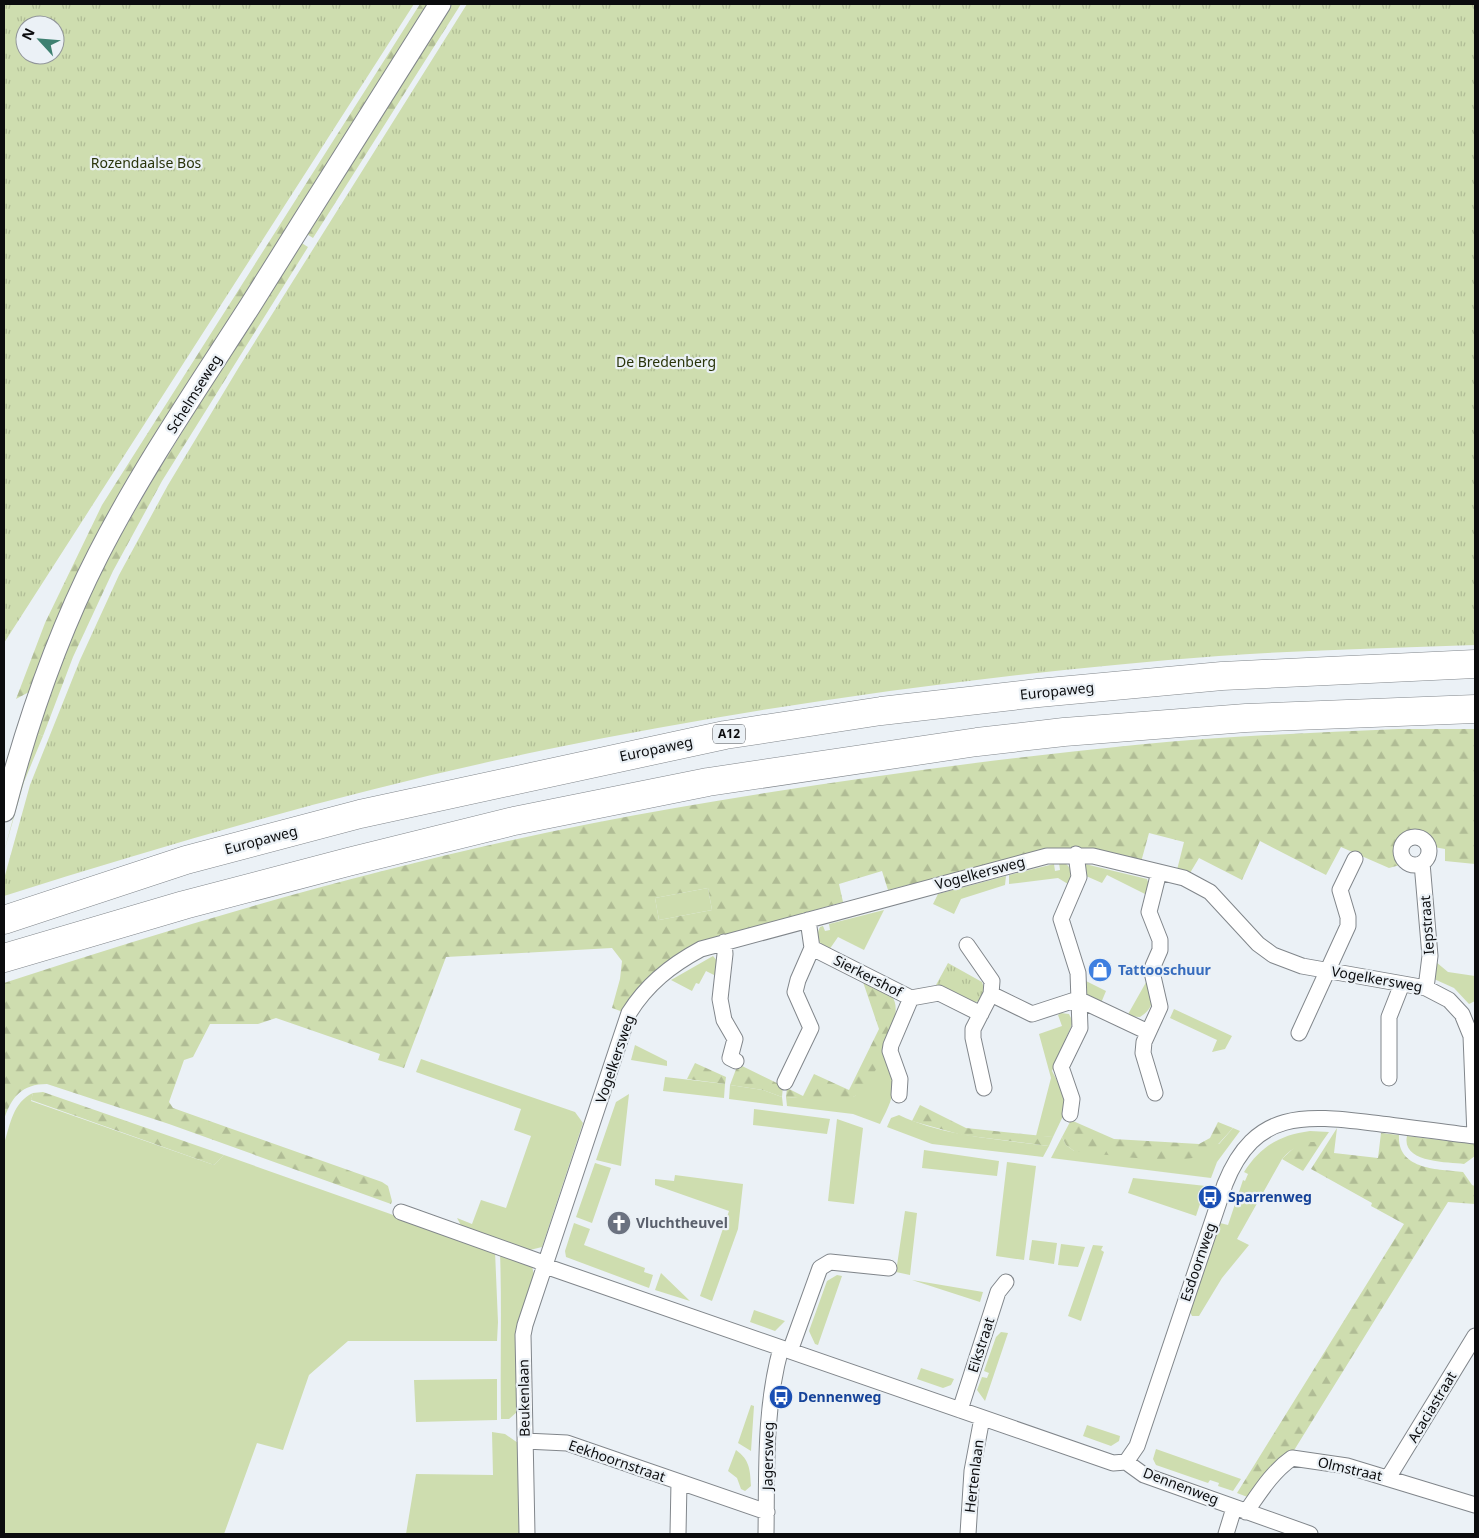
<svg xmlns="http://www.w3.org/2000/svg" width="1479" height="1538" viewBox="0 0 1479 1538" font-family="'Noto Sans',sans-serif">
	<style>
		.green { fill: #ceddaf }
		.forest { fill: url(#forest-firs); fill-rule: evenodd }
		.park { fill: url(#park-tufts); fill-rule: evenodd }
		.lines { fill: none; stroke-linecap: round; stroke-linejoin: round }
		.street-casing { stroke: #81868b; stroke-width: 17 }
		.secondary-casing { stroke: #81868b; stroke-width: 23 }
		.highway-casing { stroke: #81868b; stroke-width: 29 }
		.street { stroke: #fff; stroke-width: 15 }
		.secondary { stroke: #fff; stroke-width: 21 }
		.highway { stroke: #fff; stroke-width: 28 }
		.labels { text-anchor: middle; stroke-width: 4.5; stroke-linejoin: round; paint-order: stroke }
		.shield { fill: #ebf1f6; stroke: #4e5154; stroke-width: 1 }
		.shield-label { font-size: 12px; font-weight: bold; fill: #0b0c0e }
		.park-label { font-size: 14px; fill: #29340a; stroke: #ebf1f6 }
		.street-label { font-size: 14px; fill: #0b0c0e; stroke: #ebf1f6 }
		.shop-label { font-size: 14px; font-weight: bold; fill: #366cbe; stroke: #ebf1f6; text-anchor: start }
		.transit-label { font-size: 14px; font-weight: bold; fill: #164399; stroke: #ebf1f6; text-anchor: start }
		.worship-label { font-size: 14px; font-weight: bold; fill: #5b616d; stroke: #ebf1f6; text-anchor: start }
	</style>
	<defs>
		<pattern id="forest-firs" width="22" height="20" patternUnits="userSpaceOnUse" patternTransform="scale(1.25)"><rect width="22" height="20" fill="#ceddaf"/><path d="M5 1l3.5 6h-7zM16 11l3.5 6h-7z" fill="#b0bc95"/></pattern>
		<pattern id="park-tufts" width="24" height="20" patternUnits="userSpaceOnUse" patternTransform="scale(1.25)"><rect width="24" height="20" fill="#ceddaf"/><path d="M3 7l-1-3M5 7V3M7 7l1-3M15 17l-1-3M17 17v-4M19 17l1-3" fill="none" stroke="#b0bc95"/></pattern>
	</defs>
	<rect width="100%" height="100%" fill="#ebf1f6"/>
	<!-- green -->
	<path class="green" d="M 36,733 L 43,736 L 24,782 L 4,852 Z
		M 1059,863 L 1065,863 C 1073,869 1072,875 1068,884 L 1058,878 L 1009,884 L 1009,875 L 1054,864 L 1055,871 L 1060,870 Z
		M 1085,864 L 1147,879 L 1149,885 L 1147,895 L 1107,875 L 1102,883 L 1086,876 Z
		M 1006,876 L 1005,885 L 961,899 L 954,914 L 933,904 L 938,894 Z
		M 708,888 L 712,910 L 659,920 L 655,898 Z
		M 884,910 L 864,950 L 838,937 L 829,950 C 819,946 815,936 820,927 L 823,926 L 825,931 L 830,930 L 829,924 Z
		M 713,956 L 719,963 L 716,976 L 706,971 L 699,984 L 696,983 L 692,991 L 671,980 Z
		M 1436,962 L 1448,972 L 1475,976 L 1475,1001 L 1469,1004 L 1454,988 L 1434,979 Z
		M 1149,977 C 1151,995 1158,1006 1140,1017 L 1127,1016 Z
		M 1086,981 L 1106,991 L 1101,1003 L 1087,996 L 1082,988 Z
		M 1174,1009 L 1232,1036 L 1225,1049 L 1212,1052 L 1217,1040 L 1170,1018 Z
		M 1061,1013 L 1069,1014 L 1073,1022 L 1052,1071 L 1066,1098 L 1065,1112 L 1053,1137 L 1036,1136 L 1051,1078 L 1039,1034 L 1062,1026 L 1058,1015 Z
		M 635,1045 L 667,1061 L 667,1066 L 631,1060 Z
		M 884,1050 C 896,1087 898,1089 880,1124 L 853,1114 L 787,1106 L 786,1097 L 836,1100 L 855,1096 Z
		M 421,1059 L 575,1112 L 583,1123 L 542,1247 L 526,1251 L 463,1229 L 457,1218 L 472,1224 L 481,1200 L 506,1208 L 531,1136 L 514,1130 L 521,1109 L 416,1072 Z
		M 665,1077 L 725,1084 L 724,1098 L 663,1091 Z
		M 730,1085 L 763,1090 L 782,1097 L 783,1106 L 729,1099 Z
		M 33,1093 L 31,1101 L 214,1165 L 224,1155 L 495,1251 L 498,1322 L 497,1341 L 348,1341 L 309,1375 L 283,1450 L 257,1443 L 224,1534 L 4,1534 L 4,1144 C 10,1125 13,1102 33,1093 Z
		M 629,1094 L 621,1166 L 596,1160 L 616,1102 Z
		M 754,1109 L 830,1119 L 827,1134 L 753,1125 Z
		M 899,1115 C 945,1137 999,1139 1049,1146 L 1043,1157 L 932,1144 L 887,1127 L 891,1118 Z
		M 837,1119 L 863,1128 L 854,1204 L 828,1201 Z
		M 1233,1128 L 1240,1131 L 1217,1162 L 1211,1178 L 1051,1158 L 1062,1137 L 1066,1145 L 1074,1151 L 1219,1144 Z
		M 1310,1131 L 1329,1132 L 1322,1142 C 1305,1142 1293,1146 1282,1159 L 1237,1239 L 1249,1245 L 1222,1278 L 1199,1316 L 1192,1316 L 1190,1312 L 1220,1223 L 1228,1225 L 1243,1180 L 1245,1181 L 1248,1174 L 1244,1172 C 1261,1146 1280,1135 1310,1131 Z
		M 924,1150 L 999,1161 L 997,1176 L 922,1168 Z
		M 1007,1162 L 1036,1166 L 1024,1260 L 996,1256 Z
		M 595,1163 L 611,1168 L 592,1223 L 576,1217 Z
		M 675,1175 L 743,1184 L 738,1229 L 712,1301 L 700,1296 L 729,1211 L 655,1185 L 655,1179 L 674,1181 Z
		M 1133,1178 L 1206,1186 L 1196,1216 L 1128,1193 Z
		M 905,1211 L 917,1213 L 910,1275 L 896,1272 Z
		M 574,1223 L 590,1229 L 584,1245 L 645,1268 L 644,1272 L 653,1275 L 649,1288 L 566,1257 L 565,1251 Z
		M 1032,1240 L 1057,1243 L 1054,1264 L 1029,1260 Z
		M 1061,1244 L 1085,1247 L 1078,1267 L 1058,1265 Z
		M 1093,1245 L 1103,1246 L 1101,1250 L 1104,1252 L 1081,1321 L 1068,1316 Z
		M 500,1252 L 532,1266 L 534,1275 L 515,1332 L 517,1412 L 509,1419 L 501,1419 C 500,1363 502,1308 500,1252 Z
		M 661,1273 L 690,1301 L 655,1290 Z
		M 837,1275 L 842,1276 L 818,1345 L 815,1344 L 809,1331 L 827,1281 Z
		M 912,1280 L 983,1292 L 980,1302 Z
		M 754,1310 L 785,1321 L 775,1331 L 750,1322 Z
		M 1001,1332 L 1008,1333 L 985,1401 L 977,1390 L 982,1377 L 987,1378 L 989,1373 L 984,1371 L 996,1337 Z
		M 921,1368 L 954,1379 L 951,1385 L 943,1388 L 917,1379 Z
		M 497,1379 L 497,1420 L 416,1422 L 414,1380 Z
		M 751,1405 L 754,1406 L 751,1451 L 738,1443 Z
		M 1087,1425 L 1120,1436 L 1119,1441 L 1111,1446 L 1083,1436 Z
		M 492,1432 L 505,1434 L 518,1443 L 519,1534 L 406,1534 L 416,1474 L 493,1475 Z
		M 1156,1449 L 1241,1479 L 1233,1491 L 1218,1486 L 1219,1483 L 1210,1480 L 1208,1483 L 1156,1465 L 1153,1459 Z
		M 736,1450 C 750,1460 750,1470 751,1486 L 745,1491 L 741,1489 L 737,1478 L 728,1471 Z"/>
	<!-- forest -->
	<path class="forest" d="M 420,4 L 430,4 L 246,296 L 29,692 L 16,699 L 45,623 L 102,505 Z
		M 451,4 L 461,4 L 313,238 L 305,233 Z
		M 300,242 L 308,247 L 162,481 L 113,571 L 73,657 L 43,736 L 36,733 L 70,638 L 107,559 L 155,476 Z
		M 1399,729 L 1475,729 L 1475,864 L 1445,861 L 1445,849 L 1434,847 C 1426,822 1385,831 1400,865 L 1389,868 L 1341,847 L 1326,875 L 1260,841 L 1242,880 L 1199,858 L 1190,873 L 1177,870 L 1184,842 L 1149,833 L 1141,862 L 1094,850 L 1056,848 L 888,890 L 882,871 L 839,884 L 843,902 L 699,943 L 623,1012 L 612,1008 L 620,979 L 622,961 L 612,948 L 446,957 L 404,1068 L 378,1060 L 380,1054 L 276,1018 L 258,1024 L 210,1024 L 193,1057 L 184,1060 L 169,1102 L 173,1108 L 382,1182 L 388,1186 L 392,1201 L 391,1204 L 169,1124 L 47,1084 C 22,1084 11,1097 4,1120 L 4,983 C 223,911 447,847 675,808 C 827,782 981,760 1135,745 C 1223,736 1311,733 1399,729 ZM 708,888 L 712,910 L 659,920 L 655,898 Z
		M 862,979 C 870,984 885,989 892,997 C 907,1012 873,1087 855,1096 C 837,1105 806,1098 786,1097 L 787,1088 L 803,1096 L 814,1074 L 849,1090 L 879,1029 Z
		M 695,1063 L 726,1077 L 725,1084 L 687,1079 Z
		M 738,1064 L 783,1086 L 782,1097 L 763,1090 L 730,1085 Z
		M 43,1092 L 224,1155 L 214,1165 L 31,1100 L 33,1093 Z
		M 920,1105 L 966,1128 L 1053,1137 L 1049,1146 L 962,1135 L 912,1121 Z
		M 1073,1121 L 1114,1139 L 1199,1144 L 1210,1138 L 1218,1122 L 1233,1128 C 1224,1137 1216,1149 1205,1154 C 1180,1167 1104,1154 1074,1151 L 1066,1145 L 1062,1137 L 1070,1122 Z
		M 1337,1128 L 1334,1153 L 1378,1158 L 1381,1133 L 1399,1135 C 1397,1170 1438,1169 1463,1172 L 1472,1185 L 1475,1186 L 1475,1204 L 1448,1202 L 1293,1452 C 1272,1457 1262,1481 1250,1498 L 1237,1493 L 1404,1224 L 1371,1206 L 1372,1203 L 1311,1169 Z
		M 1407,1136 L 1475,1144 L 1475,1156 L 1464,1164 C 1447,1162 1401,1163 1407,1136 Z
		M 1308,1142 L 1322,1142 L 1303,1171 L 1282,1159 L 1299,1143 Z"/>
	<!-- park -->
	<path class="park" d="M 4,4 L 414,4 L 4,643 ZM 25,25 L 55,25 L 55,55 L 25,55 Z
		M 467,4 L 1475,4 L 1475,645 C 1390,648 1305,650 1219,656 C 994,673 770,704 549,749 C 364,787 183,839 4,896 L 4,879 L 30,785 L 80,660 L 119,575 L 168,485 L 239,367 Z
		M 948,963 L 982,982 L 985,991 L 980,1001 L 971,1003 L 936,985 Z"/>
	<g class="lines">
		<!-- street casing -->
		<g class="street-casing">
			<path id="street" d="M1401 851a14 14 0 1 1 28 0a14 14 0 1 1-28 0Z
				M 1422,863 L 1430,956 L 1426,988
				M 724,942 L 725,954 L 720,999 L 724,1020 L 735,1039 L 730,1058 L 736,1061
				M 967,945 L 992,981 L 991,994 L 973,1029 L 973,1038 L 984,1088
				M 812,948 L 911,998 L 891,1045 L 890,1051 L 900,1079 L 899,1095
				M 991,994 L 1032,1014 L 1078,999
				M 911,998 L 939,993 L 981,1014
				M 1078,999 L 1148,1032
				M 1299,1033 L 1348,926 L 1348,917 L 1340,890 L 1355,859
				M 1389,1078 L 1389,1017 L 1402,984
				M 785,1082 L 811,1028 L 795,992 L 798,980 L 812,948 L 808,920
				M 1155,1093 L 1143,1053 L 1144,1042 L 1160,1007 L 1152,972 L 1153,966 L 1160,950 L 1160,940 L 1149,912 L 1159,872
				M 1070,1114 L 1072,1099 L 1061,1067 L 1080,1028 L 1078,973 L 1061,919 L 1079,877 L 1076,854
				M 401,1212 L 538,1261 L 545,1266 L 1113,1463 L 1126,1462 L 1144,1475 L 1310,1534
				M 790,1351 L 820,1268 L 830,1262 L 889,1268
				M 960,1410 L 998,1292 L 1006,1282
				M 525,1441 L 567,1443 L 767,1512
				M 1126,1462 L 1137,1446 L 1225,1184 C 1255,1109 1305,1115 1373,1123 C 1407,1127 1441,1132 1475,1136
				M 1388,1478 L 1475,1336
				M 1246,1512 C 1260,1492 1272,1472 1292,1458 L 1347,1466 L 1475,1505
				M 527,1534 L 523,1335 L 525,1325 L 629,1013 C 647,984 671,965 701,949 L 1047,856 L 1093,856 L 1184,878 L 1210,892 L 1258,944 L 1273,955 L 1302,966 L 1426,988 L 1449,1000 L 1462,1014 L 1471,1036 L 1475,1136
				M 678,1534 L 679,1482
				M 766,1534 C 767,1472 764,1409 781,1348
				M 968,1534 L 972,1471 L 982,1418
				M 1226,1534 L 1234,1508"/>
		</g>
		<!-- secondary casing -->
		<g class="secondary-casing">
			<path id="secondary" d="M 4,811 C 27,723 56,637 98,555 C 142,469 198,387 250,306 C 313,205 377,104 440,4"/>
		</g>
		<!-- highway casing -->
		<g class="highway-casing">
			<path id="highway" d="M 4,920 L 186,860 L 360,814 L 725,735 L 881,711 L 1038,693 L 1222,676 L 1475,664
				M 4,958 L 184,905 L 348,862 L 514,821 L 708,782 L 977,742 L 1064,732 L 1246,718 L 1475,709"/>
		</g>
		<!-- street -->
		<use href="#street" class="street"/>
		<!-- secondary -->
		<use href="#secondary" class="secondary"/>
		<!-- highway -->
		<use href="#highway" class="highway"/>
	</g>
	<!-- icons -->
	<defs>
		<g id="shop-disc" transform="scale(1.25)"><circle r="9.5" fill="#3f7fe0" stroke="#ebf1f6"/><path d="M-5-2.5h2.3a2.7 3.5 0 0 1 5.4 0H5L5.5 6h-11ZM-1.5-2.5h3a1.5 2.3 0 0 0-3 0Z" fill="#fff"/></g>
		<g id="bus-disc" transform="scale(1.25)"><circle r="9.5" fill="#1a4fb4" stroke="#ebf1f6"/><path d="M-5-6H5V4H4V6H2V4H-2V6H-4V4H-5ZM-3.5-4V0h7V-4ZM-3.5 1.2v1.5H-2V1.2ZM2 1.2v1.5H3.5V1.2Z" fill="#fff"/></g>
		<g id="church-disc" transform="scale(1.25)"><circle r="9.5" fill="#6b7280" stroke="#ebf1f6"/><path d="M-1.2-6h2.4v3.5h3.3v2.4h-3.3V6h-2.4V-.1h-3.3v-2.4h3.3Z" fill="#fff"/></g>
	</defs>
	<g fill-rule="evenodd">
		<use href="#shop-disc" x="1100" y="970"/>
		<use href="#bus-disc" x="1210" y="1197"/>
		<use href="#church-disc" x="619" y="1223"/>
		<use href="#bus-disc" x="781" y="1397"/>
	</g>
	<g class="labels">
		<!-- shield labels -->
		<rect class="shield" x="713" y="724.5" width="32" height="19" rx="4"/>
		<g class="shield-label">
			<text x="729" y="738">A12</text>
		</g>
		<!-- park labels -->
		<g class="park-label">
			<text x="146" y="168">Rozendaalse Bos</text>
			<text x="666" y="367">De Bredenberg</text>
		</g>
		<!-- street labels -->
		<g class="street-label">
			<text transform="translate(194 394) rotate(-58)" y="5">Schelmseweg</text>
			<text transform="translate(1057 691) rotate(-6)" y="5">Europaweg</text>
			<text transform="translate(656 749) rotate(-12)" y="5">Europaweg</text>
			<text transform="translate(261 840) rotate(-15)" y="5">Europaweg</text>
			<text transform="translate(980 873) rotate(-15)" y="5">Vogelkersweg</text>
			<text transform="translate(1427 925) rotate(-94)" y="5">Iepstraat</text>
			<text transform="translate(868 976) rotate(27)" y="5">Sierkershof</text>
			<text transform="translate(1377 979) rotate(10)" y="5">Vogelkersweg</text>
			<text transform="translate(615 1059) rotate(-71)" y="5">Vogelkersweg</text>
			<text transform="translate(1198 1262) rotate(-71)" y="5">Esdoornweg</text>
			<text transform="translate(981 1345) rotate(-72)" y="5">Eikstraat</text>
			<text transform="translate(524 1398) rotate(-91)" y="5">Beukenlaan</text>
			<text transform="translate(1432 1407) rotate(-59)" y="5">Acaciastraat</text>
			<text transform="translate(768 1456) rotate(-89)" y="5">Jagersweg</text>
			<text transform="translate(617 1461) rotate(19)" y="5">Eekhoornstraat</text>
			<text transform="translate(1350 1469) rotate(13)" y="5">Olmstraat</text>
			<text transform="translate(974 1476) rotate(-83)" y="5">Hertenlaan</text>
			<text transform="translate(1181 1486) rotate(21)" y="5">Dennenweg</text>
		</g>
		<!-- shop labels -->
		<g class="shop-label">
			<text x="1118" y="975">Tattooschuur</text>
		</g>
		<!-- transit labels -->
		<g class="transit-label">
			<text x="1228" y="1202">Sparrenweg</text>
			<text x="798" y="1402">Dennenweg</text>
		</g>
		<!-- worship labels -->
		<g class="worship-label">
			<text x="636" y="1228">Vluchtheuvel</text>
		</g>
	</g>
	<!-- border -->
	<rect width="1479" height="1538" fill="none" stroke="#0b0c0e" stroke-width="10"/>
	<!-- north arrow -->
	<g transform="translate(40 40) rotate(296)"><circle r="24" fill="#ebf1f6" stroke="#919599"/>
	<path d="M0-4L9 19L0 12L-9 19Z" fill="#3e8071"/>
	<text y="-8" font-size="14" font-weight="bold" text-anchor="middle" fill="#0b0c0e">N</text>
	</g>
</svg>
